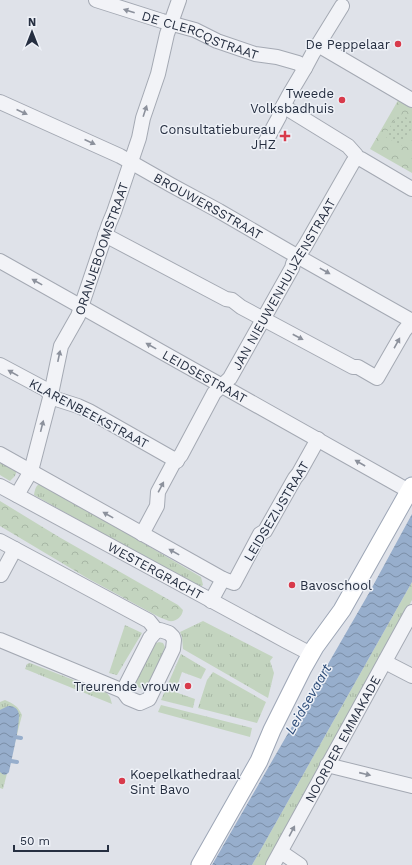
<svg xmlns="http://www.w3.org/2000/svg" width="412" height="865" viewBox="0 0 412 865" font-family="'Work Sans',sans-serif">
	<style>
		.grass { fill: url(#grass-tufts) }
		.forest { fill: url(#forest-crowns) }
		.park { fill: url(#park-dots) }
		.water { fill: url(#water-waves) }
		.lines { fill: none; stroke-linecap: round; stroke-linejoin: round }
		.stream { stroke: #97aecc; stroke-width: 4 }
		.minor-casing { stroke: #a4a9b3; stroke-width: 16 }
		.major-casing { stroke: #9da6b6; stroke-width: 19 }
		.minor { stroke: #f2f3f7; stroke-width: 14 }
		.major { stroke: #fff; stroke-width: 17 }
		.oneway { fill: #8c919c }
		.poi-dot { fill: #d83a4b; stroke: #eef1f7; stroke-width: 1.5 }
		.labels { text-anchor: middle; stroke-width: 3; stroke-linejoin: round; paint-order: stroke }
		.street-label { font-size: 13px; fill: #262f41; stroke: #eef1f7 }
		.poi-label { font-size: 13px; fill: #262f41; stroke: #eef1f7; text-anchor: end }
		.water-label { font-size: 14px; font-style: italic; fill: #2d4c78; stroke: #eef1f7 }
	</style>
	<defs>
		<pattern id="grass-tufts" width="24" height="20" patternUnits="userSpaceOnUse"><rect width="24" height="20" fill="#c3d4bf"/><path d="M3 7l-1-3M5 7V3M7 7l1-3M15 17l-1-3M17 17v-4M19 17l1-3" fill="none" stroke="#a7b6a5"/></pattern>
		<pattern id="forest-crowns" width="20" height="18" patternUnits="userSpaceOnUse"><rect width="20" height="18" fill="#c3d4bf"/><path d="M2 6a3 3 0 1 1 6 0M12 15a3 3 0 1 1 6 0" fill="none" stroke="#a7b6a5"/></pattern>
		<pattern id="park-dots" width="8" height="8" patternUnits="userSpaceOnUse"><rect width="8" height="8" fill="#c3d4bf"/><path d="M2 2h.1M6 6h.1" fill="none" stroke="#a7b6a5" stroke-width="1.8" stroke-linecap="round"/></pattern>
		<pattern id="water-waves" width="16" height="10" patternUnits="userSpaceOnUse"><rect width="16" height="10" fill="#97aecc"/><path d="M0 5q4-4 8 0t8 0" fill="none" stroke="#7b8ea7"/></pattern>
	</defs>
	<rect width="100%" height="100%" fill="#dfe2e9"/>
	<!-- grass -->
	<path class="grass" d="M 0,458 L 16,467 C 17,475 15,476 10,481 L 0,475 Z
		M 41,483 L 201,577 L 203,585 L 199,588 L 34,495 C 35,489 36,485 41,483 Z
		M 412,582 L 412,600 L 380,660 L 326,753 L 265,865 L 252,865 Z
		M 203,621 L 273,657 L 270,661 L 274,673 L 268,698 L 183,649 L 182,637 L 180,632 Z
		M 125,625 L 142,633 L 117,675 L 109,673 Z
		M 159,642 L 163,643 L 165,647 L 164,650 L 149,686 L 146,689 C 141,689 138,688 135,683 L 154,644 Z
		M 181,654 L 206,669 L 201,679 L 182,672 L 175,692 L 195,699 L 193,708 L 161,700 Z
		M 30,663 L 107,693 L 110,697 L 112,704 L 25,669 L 27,664 Z
		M 213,672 L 266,702 L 257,723 L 198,708 L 207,680 Z
		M 5,700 C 14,704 18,706 22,715 L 3,789 L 0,788 L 0,702 Z
		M 161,705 L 252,728 L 250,737 L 158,712 Z"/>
	<!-- forest -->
	<path class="forest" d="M 400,97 L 412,104 L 412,173 L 370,149 Z
		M 0,501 L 59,537 L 178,605 L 183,610 C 182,617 176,622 169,621 C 166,620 162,618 159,617 L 87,578 L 0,526 Z"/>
	<!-- park -->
	<path class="park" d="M 399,113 L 412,121 L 412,128 L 401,146 L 384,136 Z"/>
	<!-- water -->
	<path class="water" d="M 412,514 L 412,582 L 252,865 L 212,865 L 369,593 Z
		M 8,706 C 12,706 16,707 18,711 C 22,719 11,761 9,772 C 6,776 3,775 0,772 L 0,710 Z"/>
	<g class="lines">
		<!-- stream -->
		<path class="stream" d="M 15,737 L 21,738
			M 11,761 L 17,762"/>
		<!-- minor casing -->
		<g class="minor-casing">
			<g id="minor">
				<path id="s1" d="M 96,0 L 162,21 L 195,30 L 217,41 L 255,54 L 277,57 L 298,63 L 305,68"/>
				<path d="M 318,45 L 412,100"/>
				<path id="s2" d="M 0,102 L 120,156 L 171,185 L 219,211 L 288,251 L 412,321"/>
				<path d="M 283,106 L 348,146 L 356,155 L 357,159"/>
				<path d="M 266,141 L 279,117 L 281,110 L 289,95 L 305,68 L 313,53 L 342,6"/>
				<path d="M 357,159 L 361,159 L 412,189"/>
				<path d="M 105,235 L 226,299 L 232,300 L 241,307 L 353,367 L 358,367 L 377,378 L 404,331 L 412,321"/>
				<path id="s3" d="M 0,261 L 409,491"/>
				<path d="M 0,365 L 45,389 L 56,399 L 78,406 L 89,411 L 177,461"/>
				<path d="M 0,454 L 207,570 L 223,579 L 234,583 L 260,534 L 265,531 L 295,478 L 299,473 L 318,439"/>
				<path id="s4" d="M 0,486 L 286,641 L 311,654"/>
				<path id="s5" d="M 17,495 L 31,471 L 51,394 L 61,346 L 78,316 L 109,224 L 114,212 L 139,138 L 143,118 L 158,74 L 167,34 L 179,0"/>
				<path id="s6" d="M 142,534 L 157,506 L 158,492 L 173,464 L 181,455 L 214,393 L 230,378 L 292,268 L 293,264 L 305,246 L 353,162 L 357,159"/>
				<path d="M 0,541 L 149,621 L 157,631"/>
				<path d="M 1,575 L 15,549"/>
				<path d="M 211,601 L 223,579"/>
				<path d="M 160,630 L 169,633 L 173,637 L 174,640 L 173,649 L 149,699 L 140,703 L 128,698 L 123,691 L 150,638 C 153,635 155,631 160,630 Z"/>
				<path d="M 0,640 L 123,691"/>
				<path d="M 385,662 L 412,676"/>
				<path d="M 327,765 L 412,786"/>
				<path d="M 281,852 L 300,865"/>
				<path id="s7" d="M 273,865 L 412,612"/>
			</g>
		</g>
		<!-- major casing -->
		<g class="major-casing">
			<path id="major" d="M 200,865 L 259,761 L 272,730 L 303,668 L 315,647 L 342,610 L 412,486"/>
		</g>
		<!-- minor -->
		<use href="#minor" class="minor"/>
		<!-- major -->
		<use href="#major" class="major"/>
	</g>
	<!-- one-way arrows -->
	<defs><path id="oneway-solid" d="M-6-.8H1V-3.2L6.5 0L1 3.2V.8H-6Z"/></defs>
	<g class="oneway">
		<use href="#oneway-solid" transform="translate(129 11) rotate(-162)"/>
		<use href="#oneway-solid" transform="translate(145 111) rotate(-72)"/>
		<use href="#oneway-solid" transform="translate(22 112) rotate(24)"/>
		<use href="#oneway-solid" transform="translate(90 142) rotate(24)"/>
		<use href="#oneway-solid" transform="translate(325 271) rotate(29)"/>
		<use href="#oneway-solid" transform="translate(37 282) rotate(-151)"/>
		<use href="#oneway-solid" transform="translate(298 337) rotate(28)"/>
		<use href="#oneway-solid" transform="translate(397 343) rotate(-61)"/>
		<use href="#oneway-solid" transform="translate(151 346) rotate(-151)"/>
		<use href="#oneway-solid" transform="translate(59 356) rotate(-78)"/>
		<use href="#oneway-solid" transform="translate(13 373) rotate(-151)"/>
		<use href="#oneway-solid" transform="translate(42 426) rotate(-76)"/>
		<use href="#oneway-solid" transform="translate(360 463) rotate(-150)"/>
		<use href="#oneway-solid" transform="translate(161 487) rotate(-62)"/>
		<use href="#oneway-solid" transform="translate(108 515) rotate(-151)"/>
		<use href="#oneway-solid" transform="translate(174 552) rotate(-151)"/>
		<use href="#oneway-solid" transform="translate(365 774) rotate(13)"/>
		<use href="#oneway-solid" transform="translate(292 831) rotate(-62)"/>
	</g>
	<!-- markers -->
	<g class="poi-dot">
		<circle cx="398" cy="44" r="4"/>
		<circle cx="342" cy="100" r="4"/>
		<path d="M283 130h4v4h4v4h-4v4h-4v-4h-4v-4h4z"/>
		<circle cx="292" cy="585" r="4"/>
		<circle cx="188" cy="686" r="4"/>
		<circle cx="122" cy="781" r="4"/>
	</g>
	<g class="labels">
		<!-- street labels -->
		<g class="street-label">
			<text dy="5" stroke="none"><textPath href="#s1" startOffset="110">DE CLERCQSTRAAT</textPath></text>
			<text dy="5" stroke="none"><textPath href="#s2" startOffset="233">BROUWERSSTRAAT</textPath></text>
			<text dy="5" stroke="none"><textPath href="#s5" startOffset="262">ORANJEBOOMSTRAAT</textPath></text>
			<text dy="5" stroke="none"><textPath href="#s6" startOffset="290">JAN NIEUWENHUIJZENSTRAAT</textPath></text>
			<text dy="5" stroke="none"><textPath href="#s3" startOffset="235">LEIDSESTRAAT</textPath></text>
			<text transform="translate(89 413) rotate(28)" y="5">KLARENBEEKSTRAAT</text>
			<text transform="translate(276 511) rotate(-59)" y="5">LEIDSEZIJSTRAAT</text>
			<text dy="5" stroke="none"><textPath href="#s4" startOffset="177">WESTERGRACHT</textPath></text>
			<text dy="5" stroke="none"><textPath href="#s7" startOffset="144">NOORDER EMMAKADE</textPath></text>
		</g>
		<!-- poi labels -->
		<g class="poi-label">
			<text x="390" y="49">De Peppelaar</text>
			<text x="334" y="98">Tweede<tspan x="334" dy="15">Volksbadhuis</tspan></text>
			<text x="276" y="134">Consultatiebureau<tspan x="276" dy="15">JHZ</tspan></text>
			<text x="300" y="590" text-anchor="start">Bavoschool</text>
			<text x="180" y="691">Treurende vrouw</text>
			<text x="130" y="779" text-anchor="start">Koepelkathedraal<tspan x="130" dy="15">Sint Bavo</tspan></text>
		</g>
		<!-- water labels -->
		<g class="water-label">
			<text transform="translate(308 699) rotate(-60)" y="5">Leidsevaart</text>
		</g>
	</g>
	<!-- north arrow -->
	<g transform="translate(32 32)" stroke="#eef1f7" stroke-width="3" paint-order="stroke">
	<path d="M0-3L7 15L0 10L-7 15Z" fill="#262f41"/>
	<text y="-6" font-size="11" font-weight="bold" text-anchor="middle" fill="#262f41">N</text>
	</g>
	<!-- scale -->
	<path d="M14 845v6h94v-6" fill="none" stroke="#262f41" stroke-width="2"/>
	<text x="20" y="845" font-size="12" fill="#262f41" stroke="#eef1f7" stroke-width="3" paint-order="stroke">50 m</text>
</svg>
